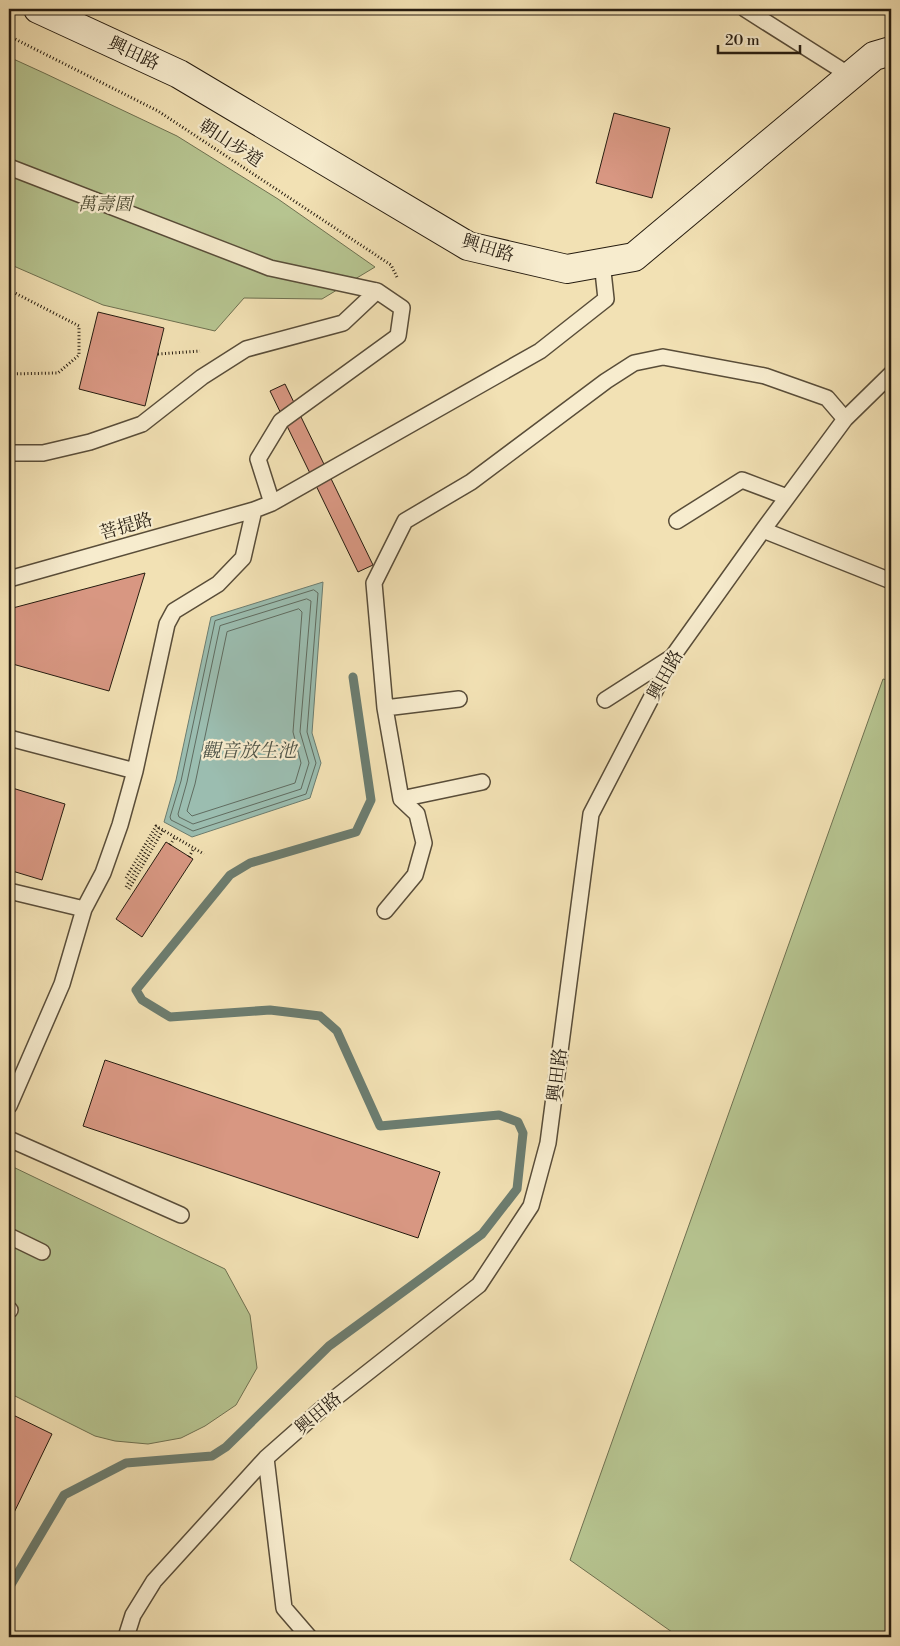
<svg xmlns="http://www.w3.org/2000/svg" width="900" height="1646" viewBox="0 0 900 1646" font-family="'Libre Bodoni','Noto Serif TC',serif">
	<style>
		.green { fill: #b6c490; stroke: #6e7050 }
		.water { fill: #9bbdb0; stroke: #6c7d70 }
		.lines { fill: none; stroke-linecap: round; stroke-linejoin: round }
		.shore { stroke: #606c60; stroke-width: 1 }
		.stream { stroke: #6c7d70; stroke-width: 9 }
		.building { fill: #d89782; stroke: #261c10 }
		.lane-casing { stroke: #594d39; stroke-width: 18 }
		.secondary-casing { stroke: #261c10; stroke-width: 30 }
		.path { stroke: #261c10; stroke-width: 3; stroke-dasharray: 1 2.5; stroke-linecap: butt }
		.lane { stroke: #f7ecce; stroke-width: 15 }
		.secondary { stroke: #f7ecce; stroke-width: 28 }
		.labels { text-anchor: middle; stroke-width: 4.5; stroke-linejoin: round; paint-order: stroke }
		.street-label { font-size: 18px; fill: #261c10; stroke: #f7ecce }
		.park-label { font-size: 18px; font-style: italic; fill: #514e36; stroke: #f7ecce }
		.water-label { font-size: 19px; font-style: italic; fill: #4f5448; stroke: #f7ecce }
	</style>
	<rect width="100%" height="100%" fill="#f2e1b4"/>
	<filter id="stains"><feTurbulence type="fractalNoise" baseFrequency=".004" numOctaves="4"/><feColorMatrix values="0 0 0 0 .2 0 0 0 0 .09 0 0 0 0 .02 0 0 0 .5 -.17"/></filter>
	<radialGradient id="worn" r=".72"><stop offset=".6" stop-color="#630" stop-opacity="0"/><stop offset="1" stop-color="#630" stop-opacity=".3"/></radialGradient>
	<!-- green -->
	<path class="green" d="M 9,57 L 44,73 L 177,136 L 278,199 L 375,267 L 322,299 L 244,298 L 215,331 L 103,305 L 9,264 Z
		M 883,679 L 891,681 L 891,1637 L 679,1637 L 570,1560 Z
		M 9,1165 L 225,1269 L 250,1315 L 257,1368 L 236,1405 L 205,1426 L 181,1438 L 148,1444 L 115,1441 L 95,1436 L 9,1393 Z"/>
	<!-- water -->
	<path class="water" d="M 323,582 L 312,733 L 321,763 L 310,798 L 192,837 L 164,822 L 176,780 L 211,617 Z"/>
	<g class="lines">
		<!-- shore -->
		<path class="shore" d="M 314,590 L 318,593 L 307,732 L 316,763 L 306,794 L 193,831 L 171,820 L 170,817 L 181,781 L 215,621 Z
			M 307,599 L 311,601 L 300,732 L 309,763 L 301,789 L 193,824 L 179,817 L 178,814 L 187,782 L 220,626 Z
			M 299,609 L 302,612 L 293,732 L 301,763 L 295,783 L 192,816 L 187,811 L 195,784 L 227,632 Z"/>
		<!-- stream -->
		<path class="stream" d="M 9,1588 L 64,1495 L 126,1463 L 212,1456 L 226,1447 L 329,1346 L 482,1234 L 517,1189 L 523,1133 L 518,1122 L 499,1115 L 380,1126 L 337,1031 L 320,1016 L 270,1010 L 170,1017 L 142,1000 L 136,990 L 230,875 L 250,863 L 356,832 L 371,800 L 353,677"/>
	</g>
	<!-- building -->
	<path class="building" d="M 614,113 L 670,128 L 652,198 L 596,183 Z
		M 98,312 L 164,328 L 145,406 L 79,389 Z
		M 285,384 L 373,565 L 358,572 L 270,391 Z
		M 145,573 L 109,691 L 9,663 L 9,609 Z
		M 9,787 L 65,804 L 42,880 L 9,870 Z
		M 166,842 L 193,859 L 142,937 L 116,919 Z
		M 105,1060 L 440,1172 L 418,1238 L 83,1126 Z
		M 9,1413 L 52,1434 L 9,1523 Z"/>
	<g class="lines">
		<!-- lane casing -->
		<g class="lane-casing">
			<path id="lane" d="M 745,9 L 851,76
				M 9,167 L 270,268 L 377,291
				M 9,453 L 43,453 L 90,442 L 142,424 L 202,377 L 246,349 L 343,323 L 377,291 L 402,308 L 398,336 L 281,421 L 258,459 L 272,503
				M 677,521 L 742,480 L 787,497
				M 763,530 L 891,581
				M 9,579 L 254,510 L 272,503 L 540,351 L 606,299 L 602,262
				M 605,700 L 672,657
				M 385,708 L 459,699
				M 9,738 L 135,771
				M 401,799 L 482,782
				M 9,891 L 84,909
				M 385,911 L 415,875 L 424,843 L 417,814 L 401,799 L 385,708 L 374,583 L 405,521 L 471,482 L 606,381 L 634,363 L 663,357 L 765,376 L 827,398 L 845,419
				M 9,1106 L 62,984 L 84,909 L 103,873 L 120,825 L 135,771 L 167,624 L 174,611 L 218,584 L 243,558 L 254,510
				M 9,1139 L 181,1215
				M 9,1236 L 42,1252
				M 9,1309 L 10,1310
				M 266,1458 L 284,1608 L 309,1637
				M 126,1637 L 133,1615 L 154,1581 L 266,1458 L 325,1406 L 479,1285 L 531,1206 L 548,1143 L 591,814 L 673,656 L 763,530 L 845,419 L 891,374"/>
		</g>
		<!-- secondary casing -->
		<g class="secondary-casing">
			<path id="secondary" d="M 38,9 L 179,74 L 468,246 L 567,269 L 634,257 L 874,56 L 891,51"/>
		</g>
		<!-- path -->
		<path class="path" d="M 9,36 L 158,111 L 391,265 L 397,277
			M 9,292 L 13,292 L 79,326 L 79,355 L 58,373 L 9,374
			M 158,354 L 200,351
			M 170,845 L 175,837
			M 189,857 L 194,848
			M 126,878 L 156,826 L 204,854
			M 126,887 L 159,828
			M 129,889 L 163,830"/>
		<!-- lane -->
		<use href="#lane" class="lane"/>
		<!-- secondary -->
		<use href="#secondary" class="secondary"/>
	</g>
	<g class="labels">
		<!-- street labels -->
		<g class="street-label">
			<text transform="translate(134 53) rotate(25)" y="6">興田路</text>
			<text transform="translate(231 143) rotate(33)" y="6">朝山步道</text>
			<text transform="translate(488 248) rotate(17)" y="6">興田路</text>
			<text transform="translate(126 526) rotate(-16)" y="6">菩提路</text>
			<text transform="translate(665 675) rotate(-61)" y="6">興田路</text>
			<text transform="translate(557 1075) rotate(-83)" y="6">興田路</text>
			<text transform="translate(318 1413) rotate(-40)" y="6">興田路</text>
		</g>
		<!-- park labels -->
		<g class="park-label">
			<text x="105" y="210">萬壽園</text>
		</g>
		<!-- water labels -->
		<g class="water-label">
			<text x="249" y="757">觀音放生池</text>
		</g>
	</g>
	<!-- margin -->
	<rect width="900" height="1646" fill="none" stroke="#f2e1b4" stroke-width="30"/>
	<rect x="10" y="10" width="880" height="1626" fill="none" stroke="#261c10" stroke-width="2.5"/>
	<rect x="15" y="15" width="870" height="1616" fill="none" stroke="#261c10"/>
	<!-- scale -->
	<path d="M718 45v8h82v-8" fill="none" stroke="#261c10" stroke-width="2.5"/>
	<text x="725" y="45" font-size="15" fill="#261c10" stroke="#f7ecce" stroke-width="4" paint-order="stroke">20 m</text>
	<rect width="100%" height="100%" filter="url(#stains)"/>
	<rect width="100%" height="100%" fill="url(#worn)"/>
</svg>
